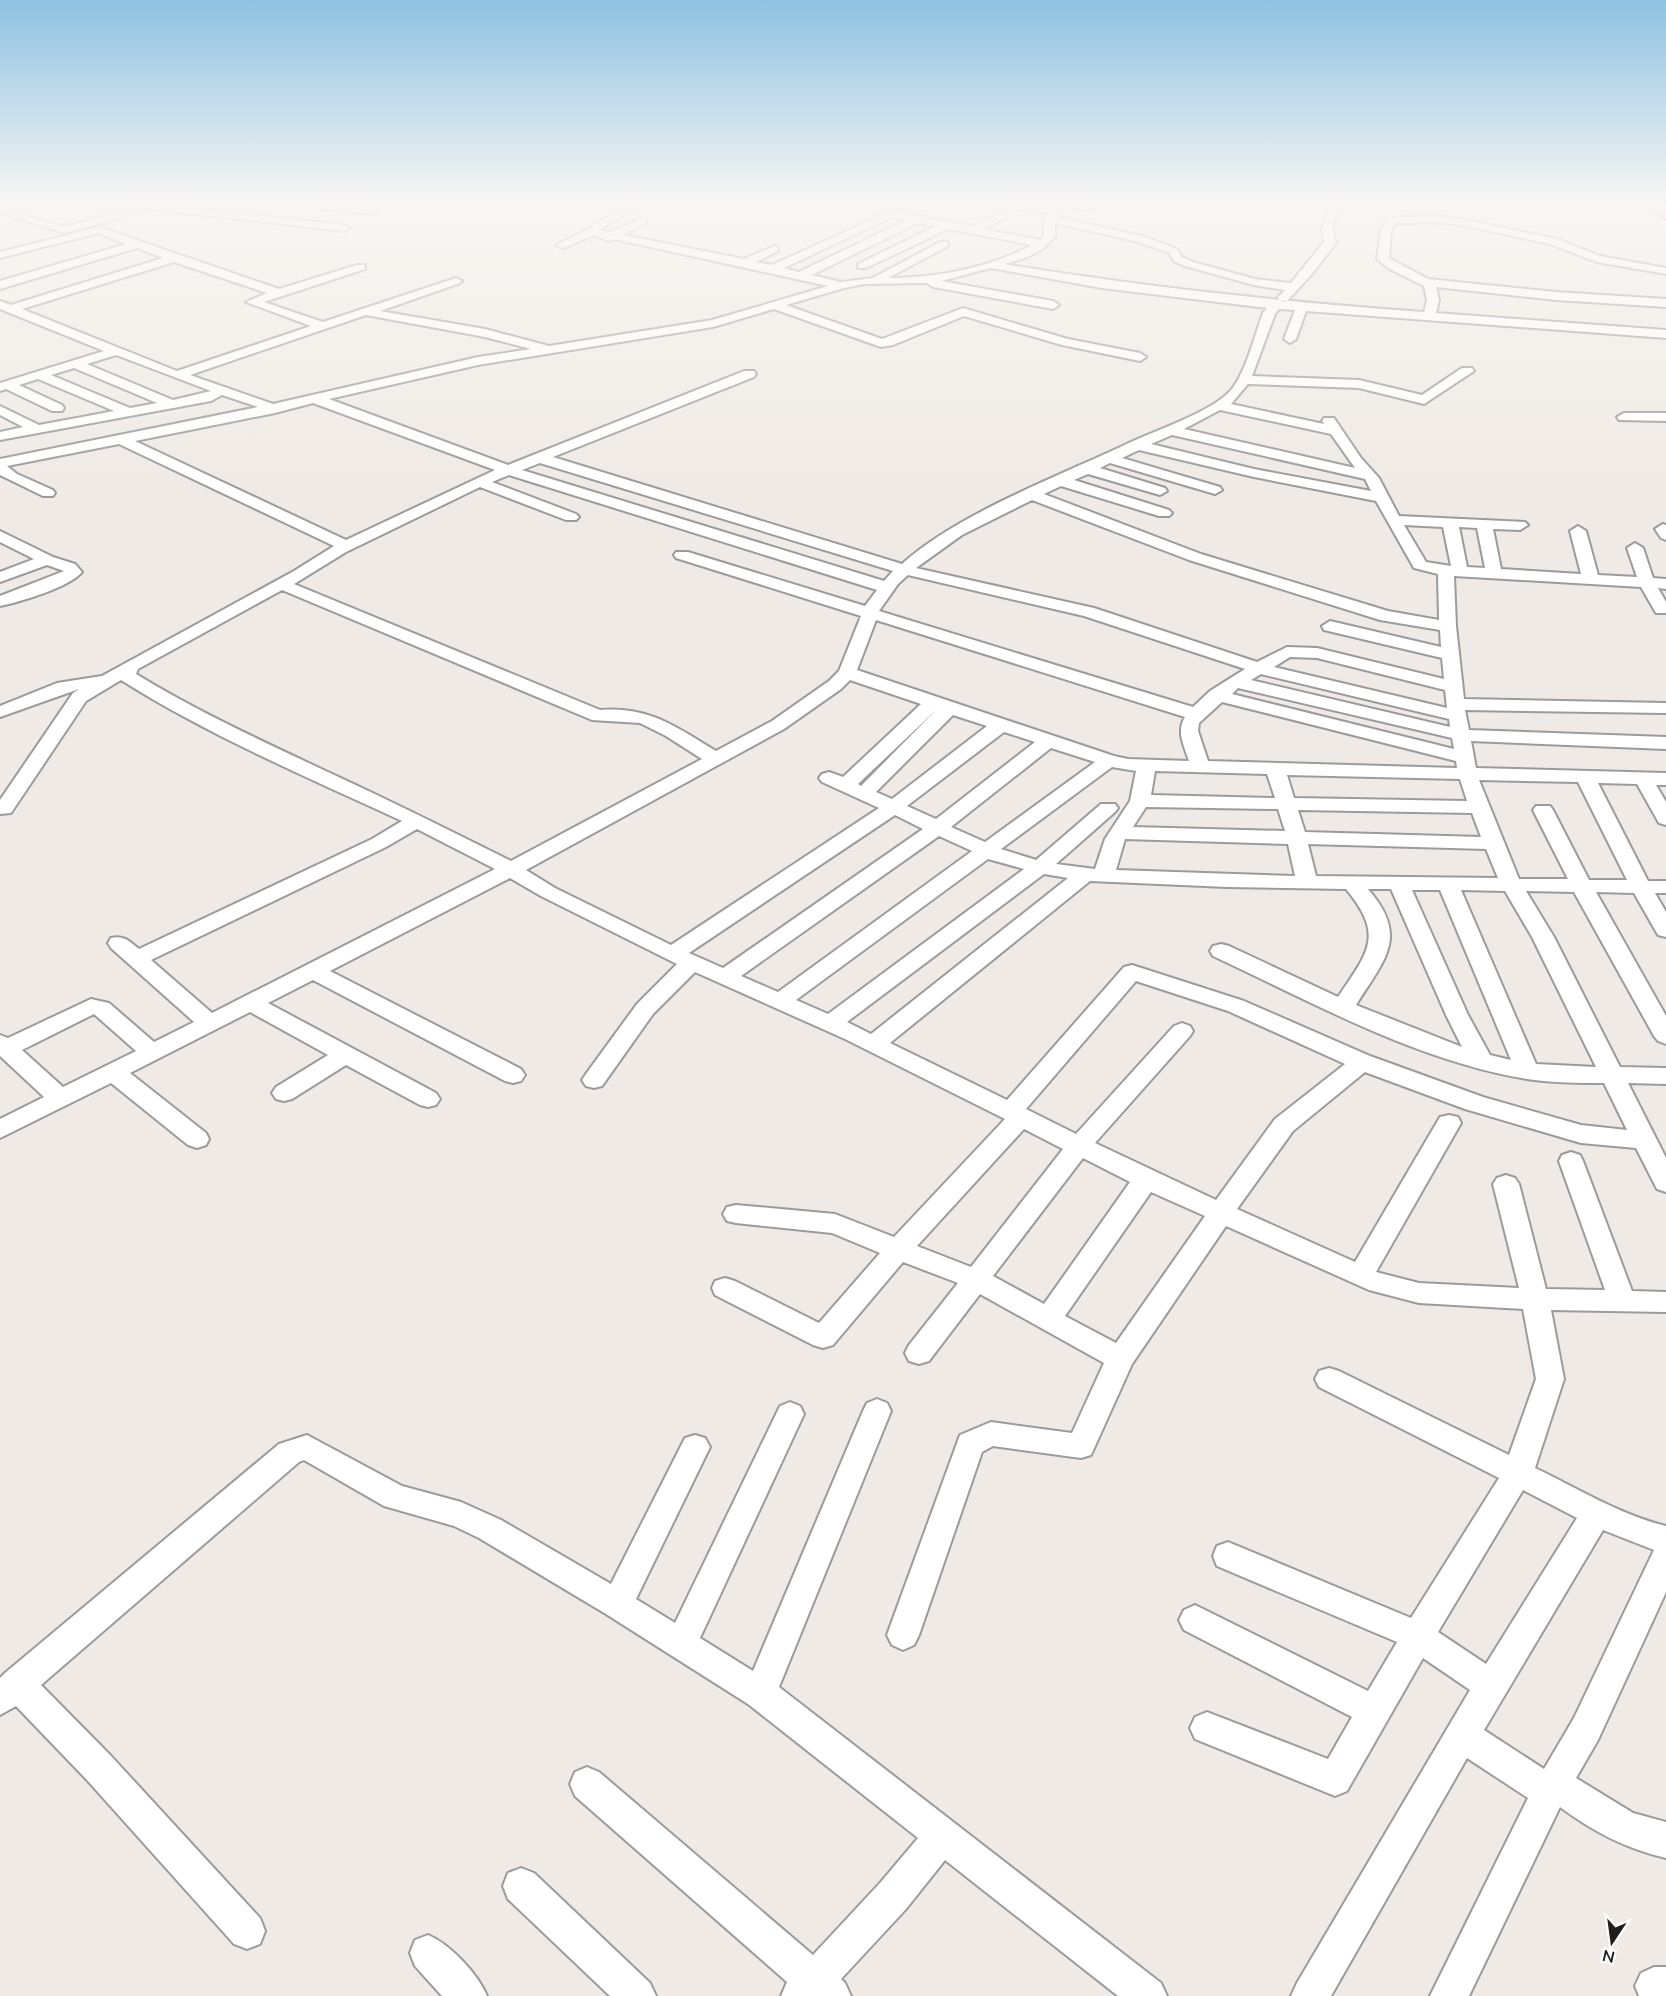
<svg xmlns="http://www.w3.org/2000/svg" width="1666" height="1996" viewBox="0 0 1666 1996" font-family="Mulish,sans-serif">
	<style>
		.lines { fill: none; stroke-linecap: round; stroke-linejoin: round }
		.minor-casing { stroke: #9b9b9b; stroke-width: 4 }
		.highway-casing { stroke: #ce3083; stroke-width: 3 }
		.minor { fill: #fff; fill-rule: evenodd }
		.highway { fill: #e092af; fill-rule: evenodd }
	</style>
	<rect width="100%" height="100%" fill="#efeae5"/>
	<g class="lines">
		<!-- minor casing -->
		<g class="minor-casing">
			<path id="minor" d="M 129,206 L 169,206 L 344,225 L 349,228 L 344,231 L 141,208 L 114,220 L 65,233 L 8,215 L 13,212 L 65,227 L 106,216 Z
				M 316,206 C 330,205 367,203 378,211 L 373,214 L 321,209 Z
				M 625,206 L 637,206 L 599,230 L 611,232 L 642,218 L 646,219 L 646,223 L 623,235 L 744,259 L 774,246 L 778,247 L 778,251 L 756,262 L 772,265 L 891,211 L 971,226 L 1000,214 L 1005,217 L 1004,219 L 983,229 L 1040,240 L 1044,236 L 1044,219 L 1048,213 L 1017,209 L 1012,206 L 1054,208 L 1066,206 L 1056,217 L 1146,237 L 1177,249 L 1182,257 L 1193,262 L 1255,279 L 1291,283 L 1324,242 L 1322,229 L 1330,206 L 1340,206 L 1332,229 L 1336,242 L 1333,247 L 1311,275 L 1287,301 L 1283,302 L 1277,298 L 1285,290 L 1254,285 L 1185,266 L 1174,261 L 1169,253 L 1139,242 L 1055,223 L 1055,236 C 1043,253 1024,259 1004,264 C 1144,287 1283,302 1424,312 L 1427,300 L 1424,286 L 1388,268 L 1377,259 L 1381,230 L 1388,218 L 1432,216 L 1462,219 L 1557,239 L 1600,256 L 1666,268 L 1666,274 L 1597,262 L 1550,244 L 1462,225 L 1432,222 L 1396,223 L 1391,230 L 1389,258 L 1428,279 L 1556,292 L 1666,299 L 1666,307 L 1556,300 L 1436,287 L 1439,300 L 1436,313 L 1666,330 L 1666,338 L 1306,311 L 1296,339 L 1290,343 L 1284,339 L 1295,310 L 1279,309 L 1275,314 L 1252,376 L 1359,380 L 1422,395 L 1462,368 L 1472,368 L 1474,371 L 1424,404 L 1359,388 L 1248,384 L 1231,404 L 1324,424 L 1322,421 L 1324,418 L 1334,418 L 1361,458 L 1379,478 L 1399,516 L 1525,522 L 1528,525 L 1520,530 L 1493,529 L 1501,569 L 1581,574 L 1570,531 L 1578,526 L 1586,531 L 1598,575 L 1637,577 L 1627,548 L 1635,543 L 1643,548 L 1653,578 L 1666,579 L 1666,589 L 1658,588 L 1666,602 L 1666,613 L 1656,613 L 1641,587 L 1454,576 L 1456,626 L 1464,699 L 1666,703 L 1666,713 L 1465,710 L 1469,730 L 1666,737 L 1666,749 L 1471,741 L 1476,768 L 1666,773 L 1666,785 L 1656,785 L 1666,802 L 1666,825 L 1659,823 L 1637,784 L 1598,783 L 1648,881 L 1666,881 L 1666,893 L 1655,893 L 1666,912 L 1666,937 L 1658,935 L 1634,893 L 1596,892 L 1666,1016 L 1666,1044 L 1658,1041 L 1654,1036 L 1574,892 L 1526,891 L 1554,937 L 1620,1067 L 1666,1068 L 1666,1084 L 1628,1083 L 1666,1158 L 1666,1192 L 1657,1189 L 1636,1148 L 1581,1143 L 1465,1109 L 1365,1072 L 1293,1131 L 1237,1209 L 1355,1262 L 1440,1117 L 1449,1115 L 1458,1117 L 1461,1123 L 1376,1272 L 1419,1283 L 1519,1288 L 1493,1184 L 1497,1178 L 1506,1175 L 1515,1178 L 1519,1184 L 1546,1289 L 1605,1290 L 1559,1161 L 1562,1155 L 1571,1152 L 1580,1155 L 1583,1161 L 1632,1291 L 1666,1292 L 1666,1312 L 1551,1310 L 1564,1379 L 1535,1468 C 1577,1488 1620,1515 1666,1526 L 1666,1592 L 1598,1740 L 1576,1778 L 1633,1813 L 1666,1822 L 1666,1858 C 1626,1849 1592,1831 1560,1807 L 1469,1996 L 1430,1996 L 1528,1798 L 1467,1758 L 1331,1996 L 1291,1996 L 1297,1983 L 1470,1690 L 1423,1658 L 1347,1791 L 1335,1796 L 1195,1739 L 1190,1728 L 1195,1717 L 1207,1712 L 1328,1759 L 1352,1717 L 1184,1630 L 1179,1620 L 1184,1610 L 1195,1605 L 1368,1691 L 1397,1642 L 1217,1566 L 1213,1556 L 1217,1546 L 1228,1542 L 1411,1618 L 1499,1478 L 1319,1387 L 1315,1379 L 1319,1371 L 1329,1368 L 1339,1371 L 1509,1455 L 1536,1379 L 1523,1309 L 1419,1303 L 1369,1290 L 1226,1226 L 1132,1364 L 1091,1455 L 1081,1458 L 993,1446 L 982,1452 L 919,1635 L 914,1645 L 903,1650 L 892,1645 L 887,1635 L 960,1435 L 991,1422 L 1072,1433 L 1104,1363 L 980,1294 L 929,1361 L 919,1364 L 909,1361 L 905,1353 L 909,1345 L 958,1283 L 903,1262 L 833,1345 L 823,1348 L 813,1345 L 715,1295 L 712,1288 L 715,1281 L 725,1278 L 735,1281 L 819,1323 L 880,1253 L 832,1233 L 736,1223 L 727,1221 L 723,1214 L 727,1207 L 736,1205 L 835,1214 L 894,1237 L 1005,1119 L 845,1039 L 695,972 L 653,1014 L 602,1086 L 594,1088 L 586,1086 L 582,1080 L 586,1074 L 637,1004 L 677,964 L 541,896 L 510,878 L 330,971 L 521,1069 L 525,1075 L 521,1081 L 513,1083 L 505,1081 L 313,980 L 268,1003 L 436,1093 L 440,1099 L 436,1105 L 428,1107 L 420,1105 L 346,1065 L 292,1099 L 284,1101 L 276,1099 L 272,1093 L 276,1087 L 328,1055 L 250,1012 L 130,1073 L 206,1133 L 209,1139 L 206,1145 L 197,1148 L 188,1145 L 111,1083 L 0,1138 L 0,1119 L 44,1097 L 0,1056 L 0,1035 L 8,1038 L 91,999 L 109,1003 L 154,1042 L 194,1022 L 111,948 L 108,943 L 111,938 C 124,935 129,941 139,949 L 372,839 L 402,821 C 307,777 210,736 121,680 L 86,701 L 11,813 L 0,814 L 0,800 L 73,693 L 79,689 L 0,717 L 0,706 L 57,683 L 102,676 L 294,571 L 334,546 L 119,444 L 7,466 L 17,474 L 53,490 L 55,493 L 53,496 L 43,496 L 0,475 L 0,459 L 258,407 L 222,395 L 211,401 L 0,440 L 0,432 L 23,427 L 0,415 L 0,406 L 39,425 L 114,411 L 38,379 L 19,385 L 62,405 L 64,408 L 62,411 L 52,411 L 6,389 L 0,391 L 0,383 L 104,351 L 0,309 L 0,301 L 11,305 L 163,258 L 137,248 L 0,289 L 0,281 L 126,244 L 98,233 L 0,258 L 0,252 L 99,227 L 279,289 L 357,265 L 365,265 L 365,269 L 264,302 L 323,322 L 456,278 L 462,281 L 460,283 L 380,311 L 485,329 L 549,346 L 712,320 L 828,286 L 614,239 L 608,241 L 594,235 L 566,247 L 562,248 L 556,245 L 583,232 ZM 892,217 L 906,220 L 799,272 L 784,268 ZM 918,223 L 936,226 L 858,264 L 858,268 L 866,268 L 948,229 L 1032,245 C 989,268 936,278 888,278 L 948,246 L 948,242 L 940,242 L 873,278 L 841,282 L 812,275 ZM 174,262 L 267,293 L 246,302 L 311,326 L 177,371 L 22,309 ZM 991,268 L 1102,288 L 1267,308 L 1263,313 C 1254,337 1247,369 1232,389 C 1214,411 1157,430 1131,442 C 1062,475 958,513 902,564 L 553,457 L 754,377 L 756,374 L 754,371 L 744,371 L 508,465 L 329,399 L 478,365 L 713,327 L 774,309 L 881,347 L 893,345 L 964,316 L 1062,345 L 1140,361 L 1146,357 L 1140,353 L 1068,339 L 963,308 L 882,339 L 786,305 L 844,288 L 865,284 L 927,283 L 933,287 L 1053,309 L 1059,305 L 1053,301 L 941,281 ZM 366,315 L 485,337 L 531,349 L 478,357 L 273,404 L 190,375 ZM 116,355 L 211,391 L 173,400 L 87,364 ZM 74,368 L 157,403 L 130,408 L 51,375 ZM 313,403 L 495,470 L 346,540 L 135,441 L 275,413 ZM 1220,410 L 1331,434 L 1355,468 L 1184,429 ZM 1172,435 L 1365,479 L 1371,491 L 1254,469 L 1151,444 ZM 1139,450 L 1254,477 L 1376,501 L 1414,568 L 1438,574 L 1439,620 L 1388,611 L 1201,554 L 1044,494 L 1061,486 L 1159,516 L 1169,516 L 1172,513 L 1169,510 L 1074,480 L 1088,474 L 1160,495 L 1167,491 L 1165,488 L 1100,468 L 1110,463 L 1215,494 L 1222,490 L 1220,487 L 1122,458 ZM 540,463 L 893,571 L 884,581 L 522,470 ZM 509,475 L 877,590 L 865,606 L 688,552 L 676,552 L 674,555 L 676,558 L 861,616 L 839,671 L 829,681 L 772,721 L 716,751 C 676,727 649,706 600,710 L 294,584 L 346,552 L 480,487 L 566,520 L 576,520 L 579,517 L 576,514 L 492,482 ZM 1032,500 L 1189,560 L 1380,620 L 1440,630 L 1441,647 L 1330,621 L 1322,626 L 1324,630 L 1442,658 L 1444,679 L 1317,648 L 1287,647 L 1257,662 L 1094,608 L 916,568 L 962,535 ZM 1404,525 L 1443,527 L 1451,566 L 1426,562 ZM 1459,527 L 1477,528 L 1485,568 L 1467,567 ZM 908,575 L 1084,616 L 1245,669 L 1210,691 L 1193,707 L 879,611 L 898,584 ZM 282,590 L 592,720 L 640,723 L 666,736 L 702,759 L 511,861 C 451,831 391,801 330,773 C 264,742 198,712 136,674 L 138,669 ZM 876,620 L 1185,717 C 1176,731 1184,746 1189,761 L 1128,759 L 1114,756 L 857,670 ZM 1290,657 L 1317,658 L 1445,690 L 1447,708 L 1274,667 ZM 1261,674 L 1449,719 L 1450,727 L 1251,680 ZM 850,680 L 921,704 L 843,777 L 829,772 L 822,774 L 819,778 L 822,782 L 879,808 L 671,945 L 555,888 L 526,870 L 784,729 L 841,689 ZM 1238,688 L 1452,738 L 1454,749 L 1232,694 ZM 1222,702 L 1456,761 L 1457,768 L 1208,761 L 1198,731 L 1199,723 ZM 937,709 L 861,786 L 858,784 ZM 953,715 L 987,726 L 892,799 L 876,792 ZM 1004,732 L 1035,742 L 936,819 L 907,806 ZM 1051,748 L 1095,762 L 985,842 L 951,827 ZM 1112,767 L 1136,771 L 1130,801 L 1105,839 L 1095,869 L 1056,864 L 1115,812 L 1118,808 L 1115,804 L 1101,804 L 1036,860 L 1001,849 ZM 1155,771 L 1267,774 L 1275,798 L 1151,795 ZM 1287,775 L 1460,779 L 1467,801 L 1294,798 ZM 1479,780 L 1578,782 L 1627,880 L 1589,880 L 1553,810 L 1550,806 L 1536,806 L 1533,810 L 1568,879 L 1519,879 ZM 1146,807 L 1278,809 L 1285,831 L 1133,827 ZM 1298,810 L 1472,813 L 1481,837 L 1305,832 ZM 895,815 L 923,829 L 723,968 L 689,953 ZM 417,829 L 495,869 L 212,1013 L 151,960 L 386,847 ZM 939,836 L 972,851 L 778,992 L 741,976 ZM 1125,839 L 1288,844 L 1295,876 L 1116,870 ZM 1308,844 L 1486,849 L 1498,878 L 1316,876 ZM 988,859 L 1024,869 L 828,1014 L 796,1000 ZM 1044,874 L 1068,878 L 871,1034 L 847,1022 ZM 1090,881 L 1227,887 L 1346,889 C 1385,936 1368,952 1338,997 L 1229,946 L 1221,944 L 1213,946 L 1210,951 L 1213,956 C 1314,1003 1417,1061 1527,1079 C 1552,1083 1578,1083 1604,1083 L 1627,1130 L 1581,1125 L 1483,1097 L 1370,1056 L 1244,1001 L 1132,965 L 1124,967 L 1007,1100 L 890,1043 ZM 1368,889 L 1391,889 L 1446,1015 L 1462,1047 L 1356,1005 C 1384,960 1410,937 1368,889 ZM 1412,890 L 1440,890 L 1511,1060 L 1490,1055 L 1468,1015 ZM 1461,890 L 1505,891 L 1532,937 L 1596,1067 L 1536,1064 ZM 1136,981 L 1228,1011 L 1345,1064 L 1275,1119 L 1216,1200 L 1095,1143 L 1190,1036 L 1193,1031 L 1190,1026 L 1182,1023 L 1174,1026 L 1076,1134 L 1026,1109 ZM 94,1014 L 136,1051 L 63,1087 L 22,1050 ZM 1024,1129 L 1063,1149 L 971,1267 L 917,1246 ZM 1083,1158 L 1130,1182 L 1044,1304 L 993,1276 ZM 1151,1192 L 1205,1216 L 1116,1343 L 1065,1316 ZM 1523,1490 L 1577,1518 L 1486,1664 L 1438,1632 ZM 1603,1530 L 1654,1550 L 1574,1718 L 1544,1769 L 1484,1730 Z
				M 1073,206 L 1095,206 C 1090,211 1078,211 1073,206 Z
				M 1160,206 L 1172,206 L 1167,209 Z
				M 1624,413 L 1666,413 L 1666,421 L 1619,420 L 1617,417 Z
				M 1663,524 L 1666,525 L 1666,540 L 1661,538 L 1655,529 Z
				M 0,531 L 53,557 L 75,564 L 82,572 C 70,587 20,602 0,606 L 0,596 L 64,571 L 47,565 L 0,582 L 0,572 L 34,559 L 0,542 Z
				M 877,1399 L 887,1403 L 891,1411 L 779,1687 L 1161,1983 L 1167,1996 L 1118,1996 L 945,1860 L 906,1909 L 841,1979 L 845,1983 L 851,1996 L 781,1996 L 787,1982 L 575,1796 L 570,1784 L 575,1772 L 587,1767 L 599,1772 L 813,1955 L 880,1883 L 918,1838 L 748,1704 L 606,1614 L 479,1538 L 454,1526 L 384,1506 L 304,1460 L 299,1462 L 41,1685 L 111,1756 L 260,1918 L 265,1931 L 260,1944 L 247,1949 L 234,1944 L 87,1780 L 16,1706 L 0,1715 L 0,1678 L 5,1673 L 279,1444 L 307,1435 L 402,1486 L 461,1502 L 501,1520 L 611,1584 L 685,1438 L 695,1435 L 705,1438 L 710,1447 L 636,1599 L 675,1623 L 780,1406 L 790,1402 L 800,1406 L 804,1414 L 700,1638 L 753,1671 L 863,1411 L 867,1403 Z
				M 521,1868 L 534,1873 L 650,1983 L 656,1996 L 610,1996 L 508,1899 L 503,1886 L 508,1873 Z
				M 428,1935 C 450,1944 478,1974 487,1996 L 442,1996 L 415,1966 L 410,1953 L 415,1940 Z
				M 1654,1967 L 1666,1967 L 1666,1996 L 1639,1996 L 1635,1986 L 1641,1973 Z"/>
		</g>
		<!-- highway casing -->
		<g class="highway-casing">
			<path id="highway" d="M 1650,206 L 1666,206 L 1666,219 L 1660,217 Z"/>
		</g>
		<!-- minor -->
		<use href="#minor" class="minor"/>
		<!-- highway -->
		<use href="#highway" class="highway"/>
	</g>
	<!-- sky -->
	<linearGradient id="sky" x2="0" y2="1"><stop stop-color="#8ec2e2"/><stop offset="0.42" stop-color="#f8f6f3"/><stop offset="1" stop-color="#f8f6f3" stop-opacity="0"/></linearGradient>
	<rect width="1666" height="485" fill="url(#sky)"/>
	<!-- north arrow -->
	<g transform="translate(1612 1942) rotate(193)" stroke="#ffffff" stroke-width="4.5" paint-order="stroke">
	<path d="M0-4.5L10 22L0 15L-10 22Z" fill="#1e1e1e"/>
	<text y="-9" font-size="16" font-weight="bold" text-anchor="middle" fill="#1e1e1e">N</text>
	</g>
</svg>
